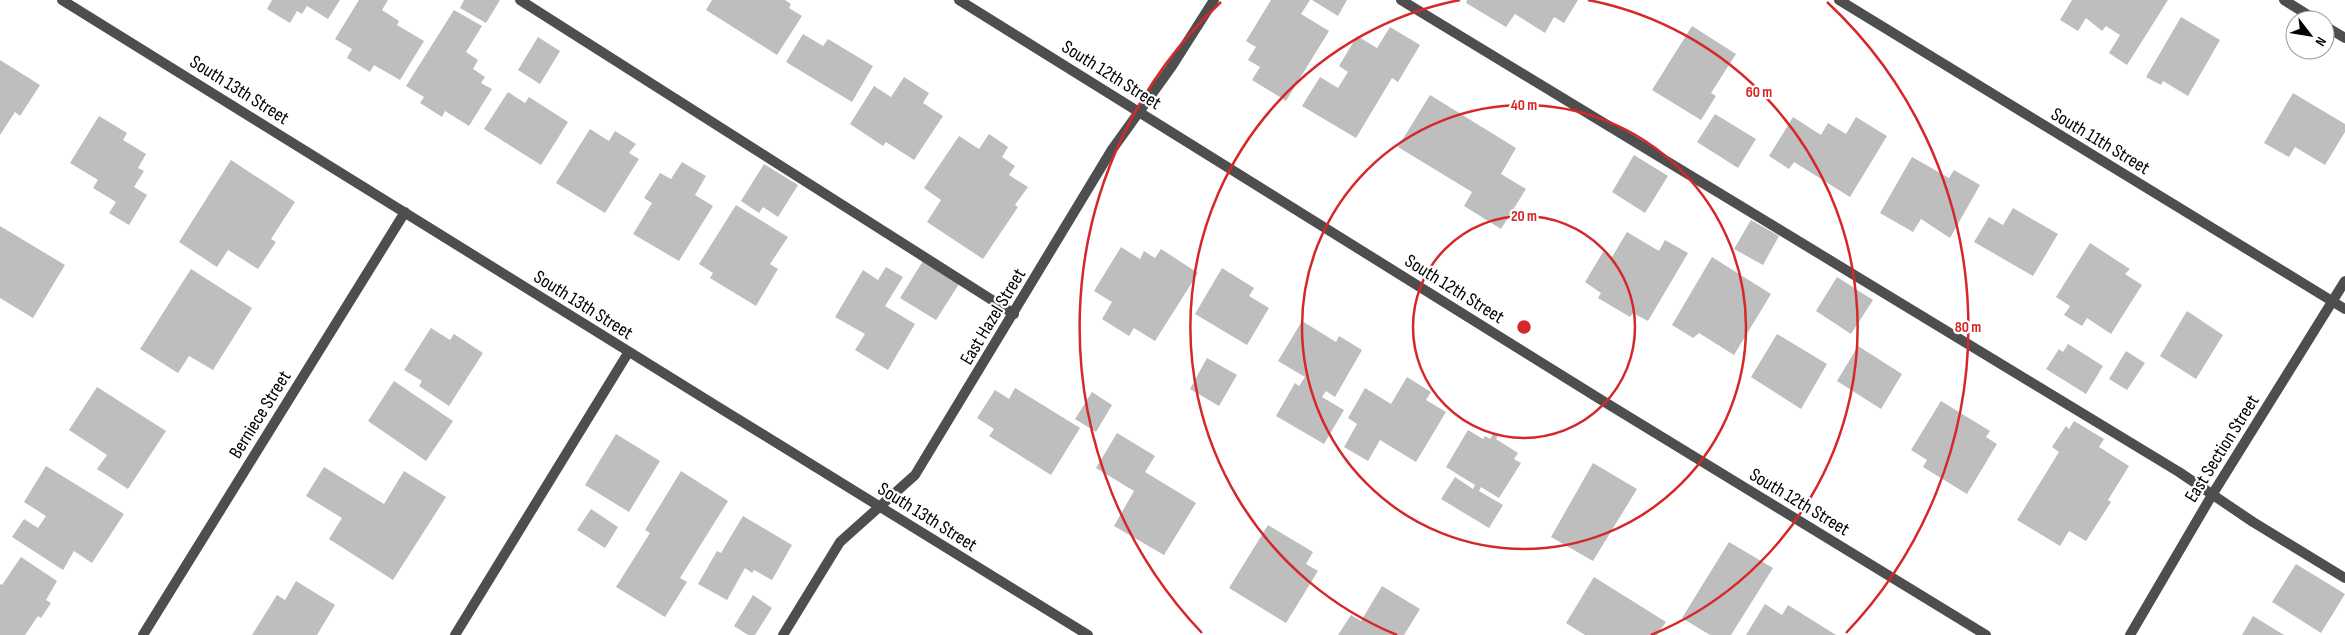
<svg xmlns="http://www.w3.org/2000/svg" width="2345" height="635" viewBox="0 0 2345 635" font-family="'Sofia Sans Condensed',sans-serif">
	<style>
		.building { fill: #bebebe }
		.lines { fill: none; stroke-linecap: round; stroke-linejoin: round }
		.lane { stroke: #4e4e4e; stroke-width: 10 }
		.street { stroke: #4e4e4e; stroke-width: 10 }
		.ring { fill: none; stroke: #d62828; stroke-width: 2.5 }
		.labels { text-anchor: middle; stroke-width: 4.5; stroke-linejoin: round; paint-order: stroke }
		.street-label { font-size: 19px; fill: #000; stroke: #fff }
		.centre { fill: #d62828; stroke: #fff; stroke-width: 2.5 }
		.ring-label { font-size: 15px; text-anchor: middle; font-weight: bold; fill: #d62828; stroke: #fff; stroke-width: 4.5; stroke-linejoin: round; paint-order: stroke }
	</style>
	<rect width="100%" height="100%" fill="#fff"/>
	<!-- building -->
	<path class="building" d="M 272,0 L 340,0 L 328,19 L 307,6 L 302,14 L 297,11 L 290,23 L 267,9 Z
		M 359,0 L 388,0 L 382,10 L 399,21 L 397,25 L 424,41 L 400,80 L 374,65 L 370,72 L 347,58 L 352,49 L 335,39 Z
		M 464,0 L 500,0 L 486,23 L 460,8 Z
		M 712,0 L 785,0 L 791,4 L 789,8 L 802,16 L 777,55 L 706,10 Z
		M 1271,0 L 1310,0 L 1301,14 L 1329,31 L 1286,101 L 1252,80 L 1260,67 L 1248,60 L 1256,47 L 1246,41 Z
		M 1312,0 L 1347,0 L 1338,16 Z
		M 1467,0 L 1578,0 L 1564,23 L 1554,17 L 1545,33 L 1515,14 L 1506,27 L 1466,3 Z
		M 2072,0 L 2168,0 L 2127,65 L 2109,53 L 2120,35 L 2106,26 L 2102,31 L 2086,18 L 2078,31 L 2060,20 Z
		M 454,10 L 482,26 L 466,52 L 478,60 L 473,69 L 485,77 L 481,83 L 492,89 L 469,126 L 445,111 L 442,117 L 420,103 L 424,97 L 406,86 Z
		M 2181,17 L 2220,40 L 2188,96 L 2163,81 L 2161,85 L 2146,77 Z
		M 1692,26 L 1736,54 L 1711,93 L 1716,96 L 1701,120 L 1652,90 Z
		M 1390,27 L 1420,45 L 1398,82 L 1392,78 L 1356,138 L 1302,106 L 1320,77 L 1338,88 L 1348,72 L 1339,66 L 1357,36 L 1377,48 Z
		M 803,34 L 823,46 L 828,39 L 873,66 L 852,102 L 786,62 Z
		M 538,37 L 560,51 L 540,84 L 518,70 Z
		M 0,60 L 40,85 L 20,116 L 15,112 L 0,135 Z
		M 904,77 L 929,93 L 923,103 L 943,116 L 914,160 L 886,142 L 883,146 L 850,124 L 874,86 L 891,97 Z
		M 508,92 L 525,103 L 529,97 L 568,122 L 541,165 L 484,129 Z
		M 2293,93 L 2345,124 L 2345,132 L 2325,165 L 2295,147 L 2289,157 L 2264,143 Z
		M 1430,95 L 1516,148 L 1501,174 L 1526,189 L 1501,229 L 1464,206 L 1472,192 L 1398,147 Z
		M 1715,114 L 1756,139 L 1738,168 L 1697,142 Z
		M 99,116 L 127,133 L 123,140 L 146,154 L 138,168 L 144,171 L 134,187 L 147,195 L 129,225 L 109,213 L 116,202 L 93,188 L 98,180 L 70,163 Z
		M 1793,117 L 1821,135 L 1828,123 L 1846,134 L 1856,117 L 1887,136 L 1850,197 L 1794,162 L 1789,169 L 1769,156 Z
		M 590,129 L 609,141 L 615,131 L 636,144 L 629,153 L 639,159 L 605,213 L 556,183 Z
		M 989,134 L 1008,147 L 1002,157 L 1015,166 L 1009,175 L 1028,187 L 1015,205 L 1018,207 L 983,259 L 927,222 L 941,200 L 924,188 L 959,136 L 979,149 Z
		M 1634,155 L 1668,176 L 1645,213 L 1612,192 Z
		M 1912,157 L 1949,178 L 1954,170 L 1980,185 L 1950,238 L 1921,219 L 1913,232 L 1880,213 Z
		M 231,160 L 295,202 L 271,239 L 276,242 L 258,269 L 228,250 L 217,267 L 179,242 Z
		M 682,162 L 706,176 L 695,195 L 713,206 L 679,261 L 633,234 L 652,203 L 644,198 L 660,173 L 671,179 Z
		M 764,164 L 798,185 L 778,217 L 763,207 L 759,213 L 741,201 Z
		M 736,205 L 788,237 L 770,264 L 778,269 L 756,306 L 710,278 L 713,273 L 699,264 Z
		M 2013,208 L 2058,234 L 2033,276 L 1974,242 L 1989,217 L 2003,225 Z
		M 1751,220 L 1779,236 L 1763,265 L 1734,249 Z
		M 0,226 L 65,265 L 33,318 L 0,298 Z
		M 1627,232 L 1659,251 L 1665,240 L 1688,253 L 1648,321 L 1633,313 L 1630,317 L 1598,298 L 1601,293 L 1585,282 L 1603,252 L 1612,257 Z
		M 2090,243 L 2130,269 L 2125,274 L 2142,285 L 2111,334 L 2087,318 L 2082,326 L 2064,315 L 2070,306 L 2056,297 Z
		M 1121,247 L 1140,259 L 1144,251 L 1155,258 L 1161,249 L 1198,273 L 1155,341 L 1134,328 L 1129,336 L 1102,319 L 1112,302 L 1094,291 Z
		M 1712,257 L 1771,294 L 1734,355 L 1699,333 L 1693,338 L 1672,325 Z
		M 923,261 L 959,284 L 936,320 L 900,298 Z
		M 886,267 L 903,277 L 885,306 L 915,324 L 888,370 L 855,350 L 865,334 L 835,317 L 863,270 L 878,280 Z
		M 1222,268 L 1254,288 L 1249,296 L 1269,308 L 1247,345 L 1195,314 Z
		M 191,269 L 252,308 L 213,370 L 189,356 L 178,373 L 140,349 Z
		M 1837,277 L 1873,300 L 1851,334 L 1816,311 Z
		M 2187,311 L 2223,335 L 2196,379 L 2160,356 Z
		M 1302,321 L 1336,342 L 1339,336 L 1362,350 L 1335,397 L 1326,391 L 1322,397 L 1344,410 L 1324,444 L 1276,416 L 1295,383 L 1299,386 L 1305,377 L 1278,361 Z
		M 431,328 L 450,340 L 454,334 L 483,353 L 449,406 L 419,386 L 422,381 L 404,370 Z
		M 1777,334 L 1827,364 L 1801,409 L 1751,377 Z
		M 2068,344 L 2103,366 L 2086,394 L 2046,369 L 2059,349 L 2063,352 Z
		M 1858,346 L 1902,374 L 1881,409 L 1837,381 Z
		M 2126,351 L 2145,363 L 2127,390 L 2109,379 Z
		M 1207,358 L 1237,375 L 1219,406 L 1190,389 Z
		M 1407,377 L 1431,392 L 1426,400 L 1446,412 L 1416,462 L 1380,440 L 1368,461 L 1344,447 L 1357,424 L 1348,418 L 1365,388 L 1391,404 Z
		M 394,381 L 453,421 L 426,461 L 368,421 Z
		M 97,387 L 166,431 L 128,489 L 97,469 L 107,455 L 69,430 Z
		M 1015,388 L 1080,428 L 1051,475 L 989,436 L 994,429 L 977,418 L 995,390 L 1009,399 Z
		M 1092,392 L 1112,405 L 1096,432 L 1075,419 Z
		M 1941,401 L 1990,431 L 1986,437 L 1997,444 L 1967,494 L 1923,467 L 1927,460 L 1911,450 Z
		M 2074,421 L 2104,439 L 2099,447 L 2129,466 L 2108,500 L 2111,502 L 2086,541 L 2069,531 L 2060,546 L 2017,520 L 2059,452 L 2052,447 L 2066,426 L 2069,429 Z
		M 1468,430 L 1483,439 L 1485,436 L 1490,439 L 1494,433 L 1498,435 L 1496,439 L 1518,453 L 1514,459 L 1521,463 L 1499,498 L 1481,487 L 1479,491 L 1503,505 L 1489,528 L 1441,499 L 1455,477 L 1473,489 L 1475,485 L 1446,467 Z
		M 1117,433 L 1155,456 L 1145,472 L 1196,503 L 1164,555 L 1114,526 L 1134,491 L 1096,468 Z
		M 616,434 L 660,461 L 629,512 L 585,485 Z
		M 1593,463 L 1637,489 L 1593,561 L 1551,537 Z
		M 46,466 L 124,514 L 92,563 L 74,551 L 63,570 L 12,537 L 24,519 L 38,528 L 46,516 L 24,502 Z
		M 324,467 L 384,504 L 404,471 L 446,497 L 393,580 L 329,539 L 342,518 L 306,496 Z
		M 681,471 L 728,501 L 680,578 L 687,582 L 665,617 L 616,587 L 650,533 L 645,530 Z
		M 591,509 L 618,527 L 605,548 L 577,530 Z
		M 743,516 L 792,545 L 772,580 L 754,570 L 752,573 L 745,568 L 727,600 L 698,584 L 717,551 L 721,553 Z
		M 1268,525 L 1313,552 L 1306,564 L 1318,571 L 1286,623 L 1229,588 Z
		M 1729,542 L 1773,568 L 1731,635 L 1710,635 L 1682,618 Z
		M 21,557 L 57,581 L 46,600 L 51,603 L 41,618 L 38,616 L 25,635 L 0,635 L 0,584 L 2,585 Z
		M 2296,564 L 2345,594 L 2321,633 L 2272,602 Z
		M 1594,577 L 1666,622 L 1657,635 L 1585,635 L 1566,623 Z
		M 296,581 L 335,605 L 317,635 L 252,635 L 277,595 L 285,600 Z
		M 1382,586 L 1420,609 L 1404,635 L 1338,635 L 1351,615 L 1361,621 Z
		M 753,595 L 772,608 L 755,635 L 748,635 L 734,626 Z
		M 1765,604 L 1782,615 L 1788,605 L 1836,635 L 1746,635 Z
		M 2253,616 L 2284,635 L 2242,635 Z"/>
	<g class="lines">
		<!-- lane -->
		<path class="lane" d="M 520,0 L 1014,314
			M 1401,0 L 2179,472 L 2253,522 L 2345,578
			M 2284,0 L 2316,20
			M 2325,26 L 2345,38
			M 455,635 L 628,353"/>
		<!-- street -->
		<path class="street" d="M 62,0 C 404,211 745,425 1088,635
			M 959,0 L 1603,401 L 1986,635
			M 1839,0 L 2345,309
			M 143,635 L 405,212
			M 783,635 L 840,542 L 915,475 L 1111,151 L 1172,66 L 1214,0
			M 2130,635 L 2212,495 L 2345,281"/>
	</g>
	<!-- distance rings -->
	<g class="ring">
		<circle cx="1524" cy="327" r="111"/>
		<circle cx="1524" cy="327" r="222"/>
		<path d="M1397 635A333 333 0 0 1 1460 0M1588 0A333 333 0 0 1 1651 635"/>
		<path d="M1202 633A444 444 0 0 1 1221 2M1827 2A444 444 0 0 1 1846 633"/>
	</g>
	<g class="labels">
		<!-- street labels -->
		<g class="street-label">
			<text transform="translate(1112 74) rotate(32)" y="7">South 12th Street</text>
			<text transform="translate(240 89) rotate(32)" y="7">South 13th Street</text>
			<text transform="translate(2101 140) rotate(31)" y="7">South 11th Street</text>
			<text transform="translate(1455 288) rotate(32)" y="7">South 12th Street</text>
			<text transform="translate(584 304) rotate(32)" y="7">South 13th Street</text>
			<text transform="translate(992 316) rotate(-59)" y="7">East Hazel Street</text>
			<text transform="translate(259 414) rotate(-58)" y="7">Berniece Street</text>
			<text transform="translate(2221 448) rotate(-58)" y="7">East Section Street</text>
			<text transform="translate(1800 501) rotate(31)" y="7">South 12th Street</text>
			<text transform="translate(928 516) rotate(32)" y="7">South 13th Street</text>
		</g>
	</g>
	<circle cx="1524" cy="327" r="8" class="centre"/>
	<g class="ring-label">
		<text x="1759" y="97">60 m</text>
		<text x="1524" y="110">40 m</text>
		<text x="1524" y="221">20 m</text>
		<text x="1968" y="332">80 m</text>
	</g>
	<!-- north arrow -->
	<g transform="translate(2310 35) rotate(121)"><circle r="24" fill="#ffffff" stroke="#999999"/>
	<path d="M0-4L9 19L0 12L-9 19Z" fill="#000000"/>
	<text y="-8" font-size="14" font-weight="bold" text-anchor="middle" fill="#000000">N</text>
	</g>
</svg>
